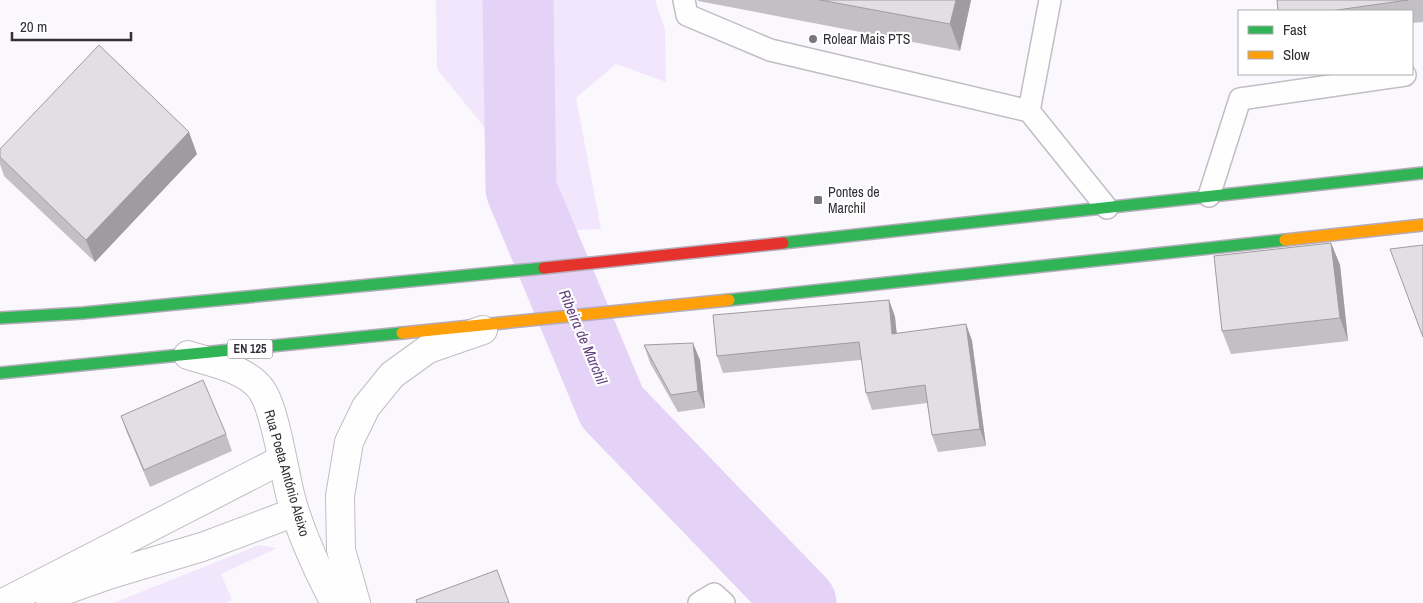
<svg xmlns="http://www.w3.org/2000/svg" width="1423" height="603" viewBox="0 0 1423 603" font-family="'Archivo Narrow',sans-serif">
	<style>
		.green { fill: #f1e6fc }
		.lines { fill: none; stroke-linecap: round; stroke-linejoin: round }
		.river { stroke: #e5d2f7; stroke-width: 71 }
		.lane-casing { stroke: #c1bec3; stroke-width: 24 }
		.street-casing { stroke: #c1bec3; stroke-width: 30 }
		.fast-casing { stroke: #b4acbb; stroke-width: 14 }
		.slow-casing { stroke: #b4acbb; stroke-width: 14 }
		.jam-casing { stroke: #b4acbb; stroke-width: 14 }
		.lane { stroke: #fefeff; stroke-width: 21 }
		.street { stroke: #fefeff; stroke-width: 28 }
		.fast { stroke: #30b455; stroke-width: 11 }
		.slow { stroke: #ff9f0a; stroke-width: 11 }
		.jam { stroke: #e5322d; stroke-width: 11 }
		.wall { fill: #c2c0c4 }
		.shaded-wall { fill: #9e9ca0 }
		.building { fill: #e2dfe4; stroke: #9e9ca0 }
		.poi-dot { fill: #78757b; stroke: #fff; stroke-width: 2 }
		.labels { text-anchor: middle; stroke-width: 4.5; stroke-linejoin: round; paint-order: stroke }
		.shield { fill: #fff; stroke: #706d72; stroke-width: 1 }
		.shield-label { font-size: 12px; font-weight: bold; fill: #322f36 }
		.poi-label { font-size: 14px; fill: #322f36; stroke: #fff; text-anchor: start }
		.street-label { font-size: 14px; fill: #322f36; stroke: #fff }
		.water-label { font-size: 15px; font-style: italic; fill: #63407e; stroke: #fff }
	</style>
	<rect width="100%" height="100%" fill="#faf8fc"/>
	<!-- green -->
	<path class="green" d="M 436,0 L 655,0 L 665,30 L 666,82 L 616,64 L 576,98 L 601,229 L 508,233 L 490,134 L 437,69 Z
		M 259,545 L 277,548 L 221,574 L 232,600 L 226,603 L 113,603 Z"/>
	<g class="lines">
		<!-- river -->
		<path class="river" d="M 518,0 L 521,189 L 612,407 L 801,603"/>
		<!-- lane casing -->
		<g class="lane-casing">
			<path id="lane" d="M 684,0 L 687,15 L 770,50 L 1029,111 L 1107,208
				M 1029,111 L 1050,0
				M 1209,196 L 1240,99 L 1405,75
				M 699,603 L 714,594 L 724,603"/>
		</g>
		<!-- street casing -->
		<g class="street-casing">
			<path id="street" d="M 188,355 C 212,363 244,368 260,388 C 275,405 284,473 291,498 C 301,535 317,569 335,603
				M 49,596 L 111,574 L 202,547 L 295,512
				M 3,603 L 281,460
				M 356,603 L 341,550 L 340,496 L 349,442 L 366,407 L 392,375 L 428,349 L 483,330"/>
		</g>
		<!-- fast casing -->
		<g class="fast-casing">
			<path id="fast" d="M 783,243 L 1423,173
				M 729,300 L 1285,240
				M 0,318 L 83,313 L 544,268
				M 0,373 L 402,333"/>
		</g>
		<!-- slow casing -->
		<g class="slow-casing">
			<path id="slow" d="M 1285,240 L 1423,225
				M 402,333 L 729,300"/>
		</g>
		<!-- jam casing -->
		<g class="jam-casing">
			<path id="jam" d="M 544,268 L 783,243"/>
		</g>
		<!-- lane -->
		<use href="#lane" class="lane"/>
		<!-- street -->
		<use href="#street" class="street"/>
		<!-- fast -->
		<use href="#fast" class="fast"/>
		<!-- slow -->
		<use href="#slow" class="slow"/>
		<!-- jam -->
		<use href="#jam" class="jam"/>
	</g>
	<!-- wall -->
	<path class="wall" d="M 698,0 L 971,0 L 960,51 L 698,1 Z
		M 1277,0 L 1423,0 L 1423,22 L 1412,23 L 1412,11 L 1278,11 Z
		M 0,149 L 197,154 L 95,262 L 4,176 L 0,164 Z
		M 1331,243 L 1340,265 L 1348,341 L 1231,354 L 1222,331 Z
		M 889,300 L 895,317 L 897,334 L 966,324 L 972,341 L 986,446 L 938,452 L 932,435 L 927,403 L 872,410 L 866,393 L 861,360 L 723,373 L 717,356 Z
		M 644,345 L 700,360 L 705,408 L 678,412 L 650,363 Z
		M 121,416 L 226,434 L 232,451 L 150,487 L 127,433 Z"/>
	<!-- shaded-wall -->
	<path class="shaded-wall" d="M 956,0 L 971,0 L 960,51 L 950,24 Z
		M 189,132 L 197,154 L 95,262 L 86,240 Z
		M 1331,243 L 1340,265 L 1348,341 L 1340,318 Z
		M 889,300 L 895,317 L 898,352 L 892,334 Z
		M 966,324 L 972,341 L 986,446 L 980,429 Z
		M 693,343 L 700,360 L 705,408 L 698,391 Z"/>
	<!-- building -->
	<path class="building" d="M 820,0 L 956,0 L 950,24 Z
		M 1277,0 L 1408,0 L 1330,11 L 1278,11 Z
		M 99,45 L 189,132 L 86,240 L 0,157 L 0,149 Z
		M 1331,243 L 1340,318 L 1222,331 L 1214,256 Z
		M 1423,245 L 1423,337 L 1390,249 Z
		M 889,300 L 892,334 L 966,324 L 980,429 L 932,435 L 925,385 L 866,393 L 859,342 L 717,356 L 713,315 Z
		M 693,343 L 698,391 L 671,395 L 644,345 Z
		M 203,380 L 226,434 L 144,470 L 121,416 Z
		M 497,570 L 509,603 L 417,603 L 416,600 Z"/>
	<!-- markers -->
	<g class="poi-dot">
		<circle cx="813" cy="39" r="5"/>
		<rect x="813" y="195" width="10" height="10" rx="2.5"/>
	</g>
	<g class="labels">
		<!-- shield labels -->
		<rect class="shield" x="227.5" y="339.5" width="45" height="19" rx="4"/>
		<g class="shield-label">
			<text x="250" y="353">EN 125</text>
		</g>
		<!-- poi labels -->
		<g class="poi-label">
			<text x="823" y="44">Rolear Mais PTS</text>
			<text x="828" y="197">Pontes de<tspan x="828" dy="16">Marchil</tspan></text>
		</g>
		<!-- street labels -->
		<g class="street-label">
			<text transform="translate(287 473) rotate(74)" y="5">Rua Poeta António Aleixo</text>
		</g>
		<!-- water labels -->
		<g class="water-label">
			<text transform="translate(583 337) rotate(67)" y="5">Ribeira de Marchil</text>
		</g>
	</g>
	<!-- legend -->
	<rect x="1238" y="10" width="175" height="65" fill="#ffffff" stroke="#adacaf"/>
	<rect x="1248" y="26" width="25" height="8" fill="#30b455" stroke="#adacaf"/>
	<text x="1283" y="35" font-size="15" fill="#322f36">Fast</text>
	<rect x="1248" y="51" width="25" height="8" fill="#ff9f0a" stroke="#adacaf"/>
	<text x="1283" y="60" font-size="15" fill="#322f36">Slow</text>
	<!-- scale -->
	<path d="M12 32v8h119v-8" fill="none" stroke="#322f36" stroke-width="2.5"/>
	<text x="20" y="32" font-size="15" fill="#322f36" stroke="#ffffff" stroke-width="4" paint-order="stroke">20 m</text>
</svg>
